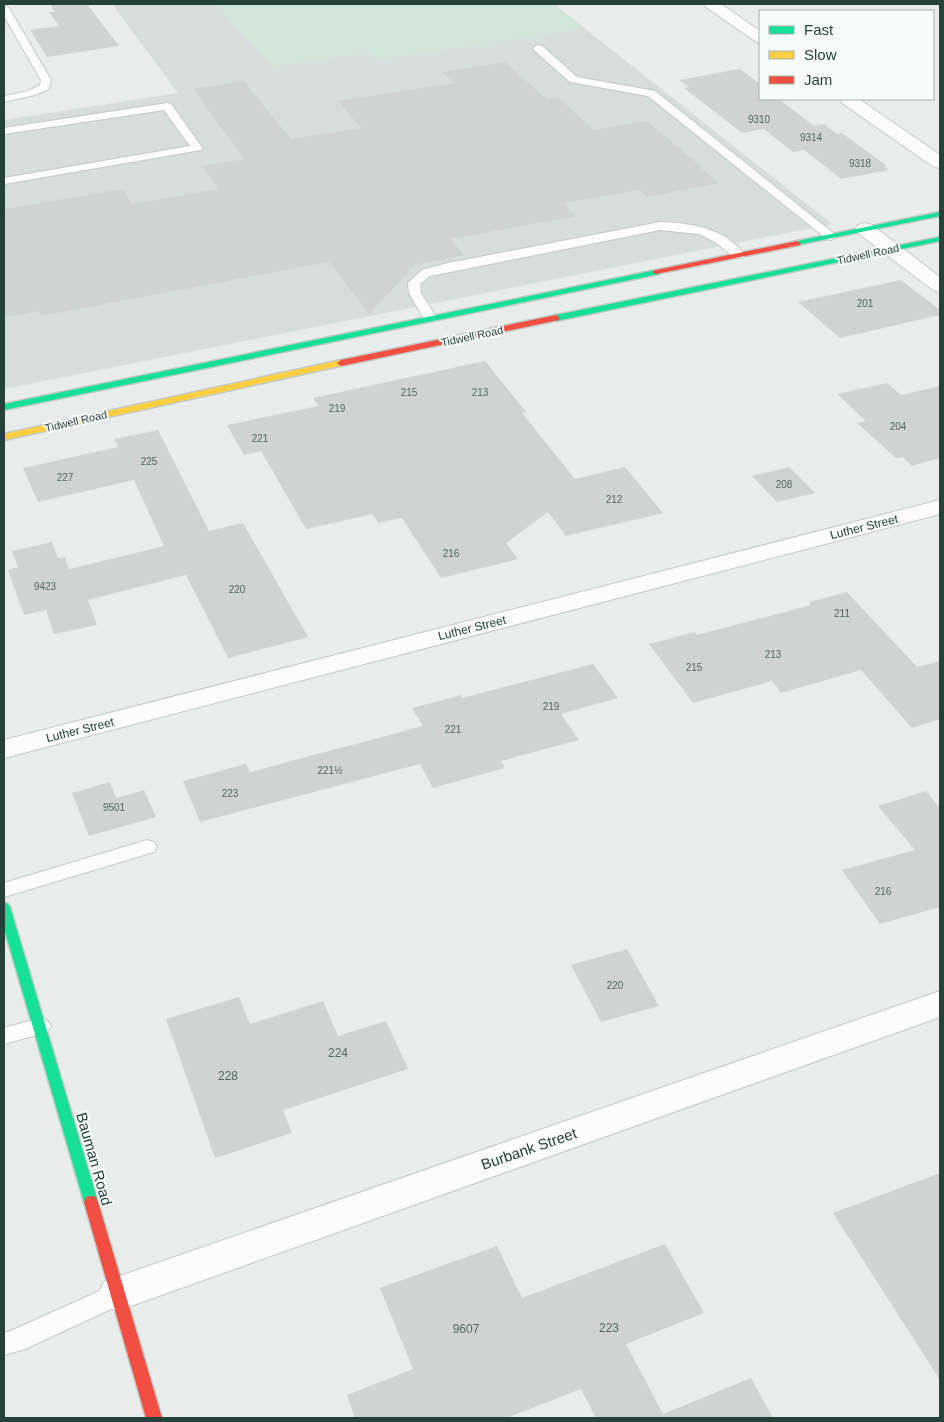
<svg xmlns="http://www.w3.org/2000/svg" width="944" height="1422" viewBox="0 0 944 1422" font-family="Helvetica,sans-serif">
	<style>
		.built { fill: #d6dedb }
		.green { fill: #d1e6d8 }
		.building { fill: #cfd4d2 }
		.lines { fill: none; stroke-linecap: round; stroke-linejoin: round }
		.lane-casing { stroke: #c5cac8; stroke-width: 2 }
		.street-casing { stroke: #c5cac8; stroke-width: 2 }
		.fast-casing { stroke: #c3cbc8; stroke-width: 3 }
		.slow-casing { stroke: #c3cbc8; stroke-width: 3 }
		.jam-casing { stroke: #c3cbc8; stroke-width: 3 }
		.lane { fill: #fcfcfc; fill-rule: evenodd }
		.street { fill: #fcfcfc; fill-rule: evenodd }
		.fast { fill: #16e098; fill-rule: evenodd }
		.slow { fill: #ffcf43; fill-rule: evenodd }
		.jam { fill: #f24e42; fill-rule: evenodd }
		.labels { text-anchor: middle; stroke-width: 4; stroke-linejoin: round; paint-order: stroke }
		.number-label { font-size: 10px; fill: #506761 }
		.far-street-label { font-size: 11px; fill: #24423a; stroke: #f7fbf9 }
		.street-label { font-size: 12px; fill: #24423a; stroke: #f7fbf9 }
		.near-number-label { font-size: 12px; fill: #506761 }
		.near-street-label { font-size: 15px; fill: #24423a; stroke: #f7fbf9 }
	</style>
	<rect width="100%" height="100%" fill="#e8edeb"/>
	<!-- built -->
	<path class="built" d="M 112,4 L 554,4 L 832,224 L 4,389 L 4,120 L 178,93 Z"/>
	<!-- green -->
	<path class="green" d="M 217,4 L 554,4 L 584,28 L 377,60 L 369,52 L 272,67 Z"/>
	<!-- building -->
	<path class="building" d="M 50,4 L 87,4 L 119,46 L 47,57 L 30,30 L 59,26 L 49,12 L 55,12 Z
		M 505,62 L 548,100 L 559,98 L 594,130 L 647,121 L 703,168 L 701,168 L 719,183 L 647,197 L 639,190 L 564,203 L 576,216 L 451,239 L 464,255 L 415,265 L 369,314 L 329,262 L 41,316 L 39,311 L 4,318 L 4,209 L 123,189 L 132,204 L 218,189 L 202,166 L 244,159 L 193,89 L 244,81 L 291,139 L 361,128 L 338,101 L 454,83 L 442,72 Z
		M 740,69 L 760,84 L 760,99 L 779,99 L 814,126 L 824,124 L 837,134 L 842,133 L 887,166 L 884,166 L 889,170 L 841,179 L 804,150 L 793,152 L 764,129 L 742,133 L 684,88 L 689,87 L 679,80 Z
		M 901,280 L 940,310 L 940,315 L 840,338 L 798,302 Z
		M 485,361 L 526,412 L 522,413 L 575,479 L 625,467 L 663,513 L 566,536 L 548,512 L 506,543 L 518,559 L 441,578 L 402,518 L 378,523 L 373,514 L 306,529 L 261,451 L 244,455 L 227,425 L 318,406 L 313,398 Z
		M 887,383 L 901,395 L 940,386 L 940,458 L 912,466 L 903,457 L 896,458 L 857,423 L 866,421 L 837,394 Z
		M 158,430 L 209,531 L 243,523 L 308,637 L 228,658 L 186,575 L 88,600 L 97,625 L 54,634 L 46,610 L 24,615 L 8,570 L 18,567 L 12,551 L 52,542 L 58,558 L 65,557 L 69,569 L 164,546 L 134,480 L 38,502 L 23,468 L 118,447 L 114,439 Z
		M 789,467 L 815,493 L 777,502 L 752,476 Z
		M 847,592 L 917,667 L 940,661 L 940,719 L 912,728 L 861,670 L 781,693 L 772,681 L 693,703 L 649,644 L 695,632 L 697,635 L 811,605 L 809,602 Z
		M 593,664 L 618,698 L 561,714 L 579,740 L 501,761 L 505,768 L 433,788 L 420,764 L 200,822 L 183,781 L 246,764 L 250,772 L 423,726 L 412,708 L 461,695 L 462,698 Z
		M 110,782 L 116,798 L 144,790 L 156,817 L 89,836 L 72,793 Z
		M 926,791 L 940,808 L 940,907 L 880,924 L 842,870 L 915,850 L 878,806 Z
		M 627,949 L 659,1006 L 601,1022 L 571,965 Z
		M 239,997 L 250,1024 L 323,1001 L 338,1036 L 386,1021 L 408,1069 L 283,1110 L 292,1133 L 215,1158 L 166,1019 Z
		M 940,1173 L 940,1380 L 833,1213 Z
		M 665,1244 L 704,1313 L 626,1344 L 663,1414 L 751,1378 L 773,1418 L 596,1418 L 581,1389 L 507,1418 L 355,1418 L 347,1395 L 413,1369 L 380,1288 L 497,1246 L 522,1298 Z"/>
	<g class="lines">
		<!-- lane casing -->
		<g class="lane-casing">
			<path id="lane" d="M 4,5 L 9,8 L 51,80 L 49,89 L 35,95 L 4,102 L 4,96 L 28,91 L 40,85 L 41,80 L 4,16 Z
				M 538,45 L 542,46 L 577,77 L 655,91 L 837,236 L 831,240 L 827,239 L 648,96 L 570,82 L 534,50 L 533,48 Z
				M 167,103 L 171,104 L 201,146 L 203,148 L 201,150 L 4,184 L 4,178 L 190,146 L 164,110 L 4,134 L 4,128 Z
				M 660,222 C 691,223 725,228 745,255 L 743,258 L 735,258 L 715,242 L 699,234 L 660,230 L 430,276 L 420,284 L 421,293 L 437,318 L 435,321 L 425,321 L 409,293 L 408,283 L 422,270 L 448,263 Z
				M 147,840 L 154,842 L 157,847 L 154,852 L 4,897 L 4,883 Z
				M 40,1018 L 47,1020 L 51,1026 L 47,1032 L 4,1044 L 4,1028 Z
				M 117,1283 L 126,1286 L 129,1294 L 126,1302 L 25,1349 L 4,1355 L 4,1333 L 13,1330 Z"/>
		</g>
		<!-- street casing -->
		<g class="street-casing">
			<path id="street" d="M 704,4 L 721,4 L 760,31 L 760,43 L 755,41 L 706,7 Z
				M 840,99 L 859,99 L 940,155 L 940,168 L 934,167 L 842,103 Z
				M 865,223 L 872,225 L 940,277 L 940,292 L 933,290 L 858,233 L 856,229 L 858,225 Z
				M 940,500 L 940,514 L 4,758 L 4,740 Z
				M 940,991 L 940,1017 L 117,1311 L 104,1306 L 98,1294 L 104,1282 L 117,1277 Z"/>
		</g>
		<!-- fast casing -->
		<g class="fast-casing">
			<path id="fast" d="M 940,212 L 940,216 L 797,245 L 793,243 L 797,241 Z
				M 940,237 L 940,241 L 556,321 L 552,318 L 556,315 Z
				M 656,270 L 660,272 L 659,274 L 4,410 L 4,404 Z
				M 4,902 L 8,904 L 10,907 L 98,1202 L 96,1207 L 91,1208 L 86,1207 L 84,1202 L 4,928 Z"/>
		</g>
		<!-- slow casing -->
		<g class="slow-casing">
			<path id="slow" d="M 341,360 L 345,363 L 344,365 L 4,440 L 4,434 Z"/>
		</g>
		<!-- jam casing -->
		<g class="jam-casing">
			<path id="jam" d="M 797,241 L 801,243 L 800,245 L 656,274 L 652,272 L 656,270 Z
				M 556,315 L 560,318 L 559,320 L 341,366 L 337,363 L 341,360 Z
				M 91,1196 L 96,1197 L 98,1202 L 162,1418 L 146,1418 L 84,1202 L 86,1197 Z"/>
		</g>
		<!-- lane -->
		<use href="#lane" class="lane"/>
		<!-- street -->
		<use href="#street" class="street"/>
		<!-- fast -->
		<use href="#fast" class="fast"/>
		<!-- slow -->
		<use href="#slow" class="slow"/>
		<!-- jam -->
		<use href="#jam" class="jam"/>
	</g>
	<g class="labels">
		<!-- number labels -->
		<g class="number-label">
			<text x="759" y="123">9310</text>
			<text x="811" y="141">9314</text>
			<text x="860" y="167">9318</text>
			<text x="865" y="307">201</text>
			<text x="409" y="396">215</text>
			<text x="480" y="396">213</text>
			<text x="337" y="412">219</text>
			<text x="898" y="430">204</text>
			<text x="260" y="442">221</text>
			<text x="149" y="465">225</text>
			<text x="65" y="481">227</text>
			<text x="784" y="488">208</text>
			<text x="614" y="503">212</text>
			<text x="451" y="557">216</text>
			<text x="45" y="590">9423</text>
			<text x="237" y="593">220</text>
			<text x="842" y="617">211</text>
			<text x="773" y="658">213</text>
			<text x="694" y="671">215</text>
			<text x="551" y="710">219</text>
			<text x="453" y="733">221</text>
			<text x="330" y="774">221½</text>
			<text x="230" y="797">223</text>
			<text x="114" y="811">9501</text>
			<text x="883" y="895">216</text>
			<text x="615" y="989">220</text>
		</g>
		<!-- far-street labels -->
		<g class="far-street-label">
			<text transform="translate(868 254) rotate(-12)" y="4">Tidwell Road</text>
			<text transform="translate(472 336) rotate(-12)" y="4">Tidwell Road</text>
			<text transform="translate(76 421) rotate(-13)" y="4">Tidwell Road</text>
		</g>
		<!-- street labels -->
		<g class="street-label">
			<text transform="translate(864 527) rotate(-14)" y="4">Luther Street</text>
			<text transform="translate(472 628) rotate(-14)" y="4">Luther Street</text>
			<text transform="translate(80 730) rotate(-14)" y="4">Luther Street</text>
		</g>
		<!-- near-number labels -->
		<g class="near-number-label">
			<text x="338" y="1057">224</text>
			<text x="228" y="1080">228</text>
			<text x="609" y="1332">223</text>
			<text x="466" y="1333">9607</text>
		</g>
		<!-- near-street labels -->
		<g class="near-street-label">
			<text transform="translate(529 1149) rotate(-19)" y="5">Burbank Street</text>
			<text transform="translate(94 1159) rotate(74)" y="5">Bauman Road</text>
		</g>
	</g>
	<!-- border -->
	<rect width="944" height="1422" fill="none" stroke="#24423a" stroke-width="10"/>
	<!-- legend -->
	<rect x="759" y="10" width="175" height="90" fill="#f7fbf9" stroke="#a3b1ad"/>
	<rect x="769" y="26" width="25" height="8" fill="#16e098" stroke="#a3b1ad"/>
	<text x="804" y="35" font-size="15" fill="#24423a">Fast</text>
	<rect x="769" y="51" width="25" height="8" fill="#ffcf43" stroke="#a3b1ad"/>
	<text x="804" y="60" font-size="15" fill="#24423a">Slow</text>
	<rect x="769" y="76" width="25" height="8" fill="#f24e42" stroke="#a3b1ad"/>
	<text x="804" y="85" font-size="15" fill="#24423a">Jam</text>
</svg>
